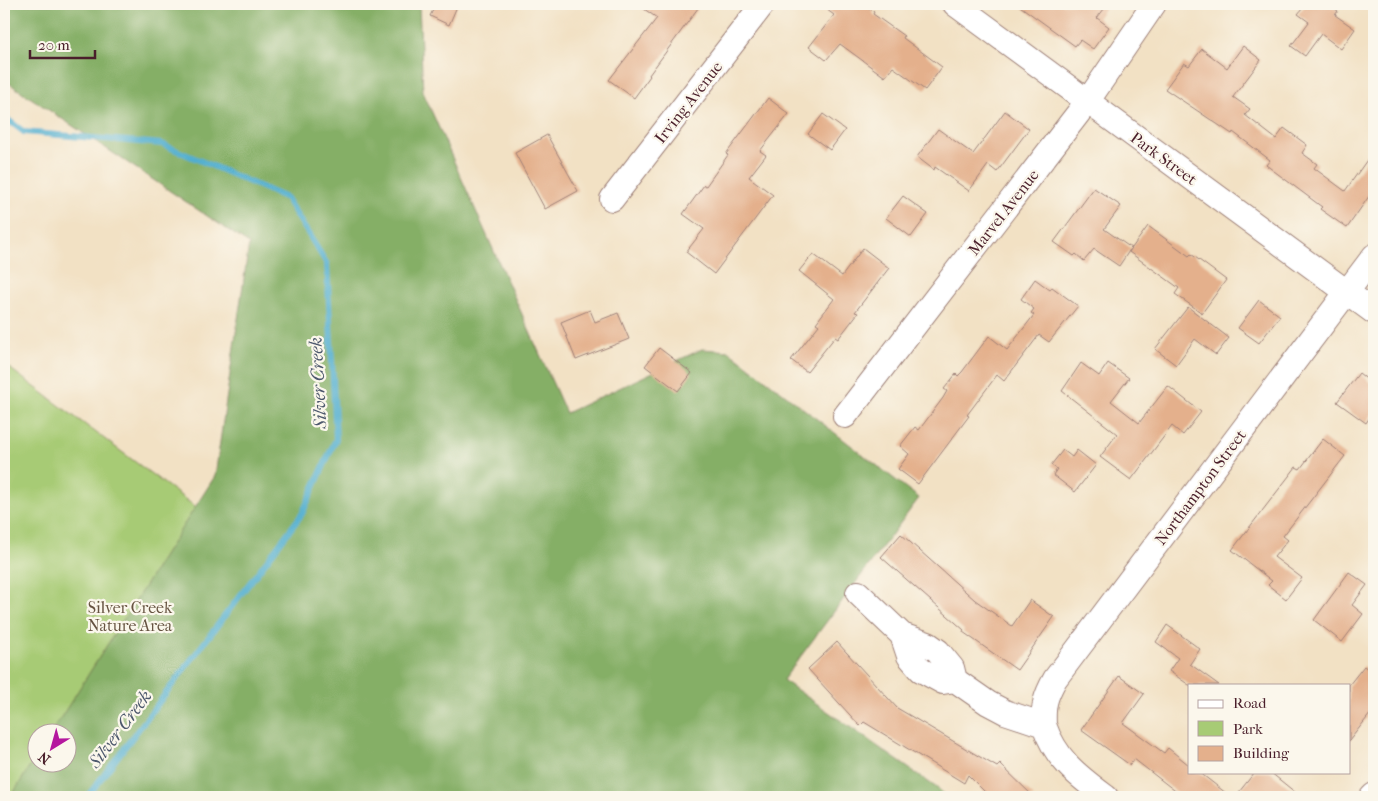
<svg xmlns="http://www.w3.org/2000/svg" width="1378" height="801" viewBox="0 0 1378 801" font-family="'IM FELL French Canon',serif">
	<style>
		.green { fill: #a7cb75; stroke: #787550; fill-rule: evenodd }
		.forest { fill: #85af66; stroke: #686748 }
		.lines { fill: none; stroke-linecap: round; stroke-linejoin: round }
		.stream { stroke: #51aecf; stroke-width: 6 }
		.building { fill: #e4b08c }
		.minor-casing { stroke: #9e8078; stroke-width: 26 }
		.minor { stroke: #fff; stroke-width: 24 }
		.labels { text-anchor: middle; stroke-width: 4.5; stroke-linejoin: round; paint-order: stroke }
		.street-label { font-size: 16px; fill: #4a1f2b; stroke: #fbf7ec }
		.park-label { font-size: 16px; fill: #665341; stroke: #fbf7ec }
		.water-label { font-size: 18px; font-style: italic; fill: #4d586d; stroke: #fbf7ec }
	</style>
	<rect width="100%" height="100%" fill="#fbf7ec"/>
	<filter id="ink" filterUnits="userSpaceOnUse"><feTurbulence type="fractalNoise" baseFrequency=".02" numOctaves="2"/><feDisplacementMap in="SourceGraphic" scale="10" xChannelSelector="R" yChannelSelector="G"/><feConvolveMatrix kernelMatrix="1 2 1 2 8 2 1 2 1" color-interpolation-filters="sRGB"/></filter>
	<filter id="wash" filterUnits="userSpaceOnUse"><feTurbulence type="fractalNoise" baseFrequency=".0096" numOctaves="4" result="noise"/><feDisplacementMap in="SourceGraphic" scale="20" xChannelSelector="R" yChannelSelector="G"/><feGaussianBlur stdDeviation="1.12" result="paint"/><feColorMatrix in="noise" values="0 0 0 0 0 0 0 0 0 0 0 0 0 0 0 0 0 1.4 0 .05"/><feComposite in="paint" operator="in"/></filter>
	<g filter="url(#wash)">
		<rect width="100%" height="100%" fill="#f2e1c4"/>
		<!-- green -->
		<path class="green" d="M 4,364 L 307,590 L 152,797 L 4,797 ZM 38,734 L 68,734 L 68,764 L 38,764 Z"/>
		<!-- forest -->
		<path class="forest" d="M 4,4 L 419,4 L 423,92 L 566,413 L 702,349 L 729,351 L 919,498 L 783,680 L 937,788 L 948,797 L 11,797 L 37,755 L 38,764 L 68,764 L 68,734 L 51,733 L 215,476 L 249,244 L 4,80 Z"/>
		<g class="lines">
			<!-- stream -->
			<path class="stream" d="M 4,117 L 24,132 L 162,144 L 286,198 L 327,264 L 336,439 L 302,514 L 87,797"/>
		</g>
		<g id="blocks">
			<!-- building -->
			<path class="building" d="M 436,4 L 458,4 L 449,25 L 430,16 Z
				M 637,4 L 701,4 L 649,75 L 650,76 L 634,98 L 609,80 L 657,18 Z
				M 819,4 L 864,4 L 874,12 L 873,14 L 904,36 L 903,38 L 942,67 L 925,90 L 893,67 L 885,77 L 840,44 L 826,60 L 809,47 L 834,15 Z
				M 1017,4 L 1108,4 L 1097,18 L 1109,27 L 1093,49 L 1080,40 L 1075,46 Z
				M 1306,4 L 1328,4 L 1338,11 L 1335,15 L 1355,29 L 1341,49 L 1321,34 L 1305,56 L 1291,46 L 1309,22 L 1298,14 Z
				M 1243,46 L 1261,60 L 1233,97 L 1250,109 L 1245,115 L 1276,139 L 1284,128 L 1307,145 L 1302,153 L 1317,164 L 1314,168 L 1345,191 L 1374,150 L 1374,189 L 1347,228 L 1320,209 L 1322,207 L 1266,165 L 1270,160 L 1233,132 L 1232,134 L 1165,89 L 1184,63 L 1189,66 L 1202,49 L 1227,68 Z
				M 768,98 L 789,114 L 760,151 L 766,155 L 749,177 L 773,195 L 714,274 L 686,252 L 704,229 L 683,214 L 704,185 L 706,186 L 728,155 L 726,154 Z
				M 1005,111 L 1029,129 L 997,172 L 988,165 L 969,191 L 935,167 L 934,170 L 917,157 L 938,129 L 973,154 Z
				M 823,114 L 845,130 L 830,150 L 808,134 Z
				M 547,135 L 578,191 L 545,209 L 515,153 Z
				M 1094,188 L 1121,206 L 1104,229 L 1131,248 L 1119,266 L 1094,249 L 1084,261 L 1076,254 L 1074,256 L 1054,242 Z
				M 903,196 L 928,214 L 911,237 L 886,218 Z
				M 1148,226 L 1189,256 L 1191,254 L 1226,280 L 1202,313 L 1175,294 L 1179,288 L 1129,252 Z
				M 863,248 L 889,268 L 855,312 L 858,313 L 838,339 L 835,337 L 807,372 L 791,360 L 819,325 L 816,323 L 834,299 L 799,271 L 813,254 L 842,276 Z
				M 1035,279 L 1050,290 L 1052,287 L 1078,306 L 1049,342 L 1039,335 L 1004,381 L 997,375 L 967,415 L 969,416 L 918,484 L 898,469 L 909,454 L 900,446 L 915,427 L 919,430 L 943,398 L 947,391 L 944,389 L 956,374 L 958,376 L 962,372 L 989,336 L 1007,350 L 1034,315 L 1031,313 L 1034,309 L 1021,299 Z
				M 1259,300 L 1280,316 L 1259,343 L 1238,328 Z
				M 1188,307 L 1229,338 L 1216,355 L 1195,339 L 1176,365 L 1155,349 Z
				M 590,310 L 595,322 L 618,313 L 629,339 L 576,360 L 561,322 Z
				M 659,348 L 692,373 L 678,391 L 645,366 Z
				M 1081,363 L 1099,376 L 1108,363 L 1129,378 L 1111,401 L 1139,423 L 1168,386 L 1201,412 L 1183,435 L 1172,426 L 1131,480 L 1100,457 L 1117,434 L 1062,391 Z
				M 1359,373 L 1374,385 L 1374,411 L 1366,423 L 1337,402 Z
				M 1323,439 L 1345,456 L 1283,536 L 1288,540 L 1274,557 L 1302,578 L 1286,599 L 1268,585 L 1272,581 L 1232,550 L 1296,467 L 1300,469 Z
				M 1063,450 L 1072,457 L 1077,450 L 1096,465 L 1075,492 L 1053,475 L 1057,469 L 1051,465 Z
				M 901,534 L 975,600 L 1012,626 L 1030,600 L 1054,617 L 1017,670 L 963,632 L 964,630 L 881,557 Z
				M 1349,572 L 1367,585 L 1352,605 L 1363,614 L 1342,642 L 1314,620 Z
				M 1167,625 L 1200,649 L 1190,664 L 1219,685 L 1189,685 L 1169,671 L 1178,658 L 1156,642 Z
				M 837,642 L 897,708 L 997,767 L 1000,764 L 1034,797 L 990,797 L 968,775 L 964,783 L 864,722 L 860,726 L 808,669 Z
				M 1364,666 L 1374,674 L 1374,709 L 1349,741 L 1349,685 Z
				M 1119,676 L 1144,694 L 1123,723 L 1164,753 L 1168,748 L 1189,765 L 1189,772 L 1199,772 L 1231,797 L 1183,797 L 1134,759 L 1130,765 L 1081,730 Z
				M 1255,772 L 1270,772 L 1301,797 L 1235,797 Z"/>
		</g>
	</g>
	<g filter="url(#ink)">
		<use href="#blocks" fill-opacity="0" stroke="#9e8078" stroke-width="1"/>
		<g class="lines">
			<!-- minor casing -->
			<g class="minor-casing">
				<path id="minor" d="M 955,4 L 1374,312
					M 612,199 L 763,4
					M 845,416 L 1087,102 L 1154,4
					M 858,593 L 902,635 L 909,656 L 921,670 L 943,682 L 955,680 L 988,703 L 1005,712 L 1044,725 C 1056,760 1078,776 1106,797
					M 902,635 L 928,644 L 938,651 L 952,668 L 955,680
					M 1044,725 C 1043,705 1045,697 1055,679 L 1374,256
					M 1372,797 L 1374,795"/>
			</g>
			<!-- minor -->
			<use href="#minor" class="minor"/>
		</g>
	</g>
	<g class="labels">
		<!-- street labels -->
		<g class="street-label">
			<text transform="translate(688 102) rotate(-52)" y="6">Irving Avenue</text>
			<text transform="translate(1164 158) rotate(36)" y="6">Park Street</text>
			<text transform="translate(1003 212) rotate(-52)" y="6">Marvel Avenue</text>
			<text transform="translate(1200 487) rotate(-53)" y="6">Northampton Street</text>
		</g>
		<!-- park labels -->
		<g class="park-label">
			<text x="130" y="613">Silver Creek<tspan x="130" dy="18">Nature Area</tspan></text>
		</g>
		<!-- water labels -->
		<g class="water-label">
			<text transform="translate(318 383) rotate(-93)" y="6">Silver Creek</text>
			<text transform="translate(120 729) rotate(-53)" y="6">Silver Creek</text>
		</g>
	</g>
	<!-- margin -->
	<rect width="1378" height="801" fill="none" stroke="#fbf7ec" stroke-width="20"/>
	<!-- legend -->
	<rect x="1188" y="684" width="162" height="90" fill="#fbf7ec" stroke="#b4a19f"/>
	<rect x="1198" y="700" width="25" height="8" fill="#ffffff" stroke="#b4a19f"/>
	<text x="1233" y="708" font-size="15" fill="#4a1f2b">Road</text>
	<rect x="1198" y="721" width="25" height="15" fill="#a7cb75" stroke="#b4a19f"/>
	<text x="1233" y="734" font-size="15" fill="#4a1f2b">Park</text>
	<rect x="1198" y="746" width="25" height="15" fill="#e4b08c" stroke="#b4a19f"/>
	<text x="1233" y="758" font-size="15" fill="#4a1f2b">Building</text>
	<!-- north arrow -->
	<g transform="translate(52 748) rotate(217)"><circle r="24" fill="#fbf7ec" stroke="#b4a19f"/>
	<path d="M0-4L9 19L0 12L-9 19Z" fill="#b5179e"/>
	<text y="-8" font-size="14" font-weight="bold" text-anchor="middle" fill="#4a1f2b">N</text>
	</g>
	<!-- scale -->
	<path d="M30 50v8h65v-8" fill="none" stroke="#4a1f2b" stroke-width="2.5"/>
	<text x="38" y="50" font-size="15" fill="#4a1f2b" stroke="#fbf7ec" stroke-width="4" paint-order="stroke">20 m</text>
</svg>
